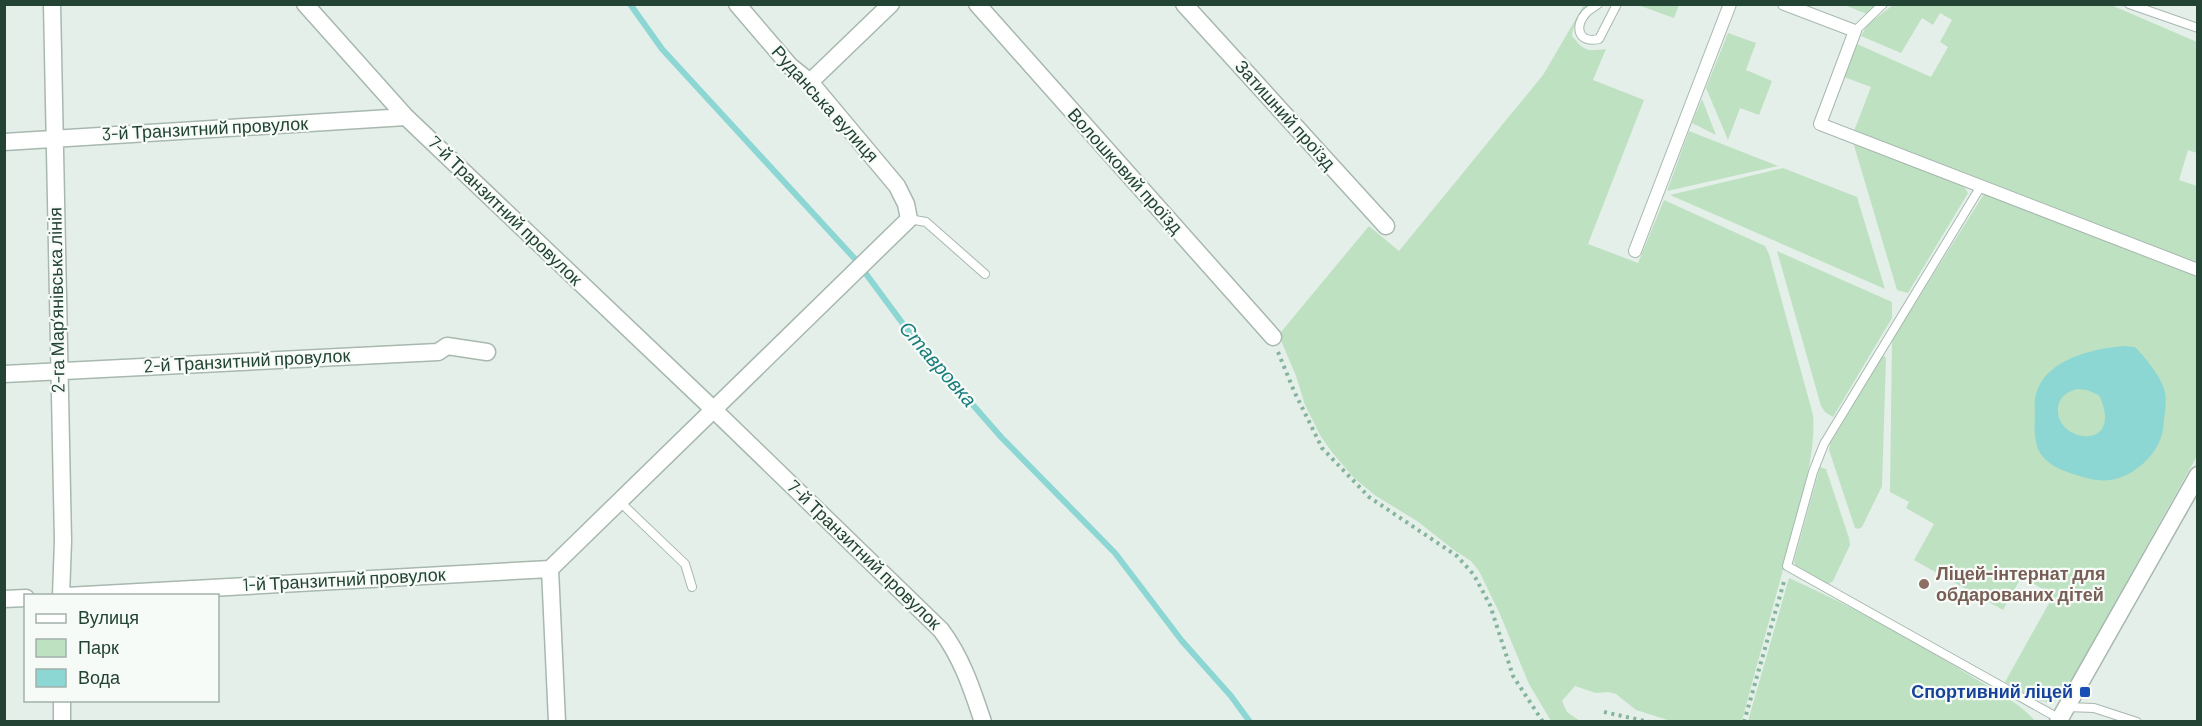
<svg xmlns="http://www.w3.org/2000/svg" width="2202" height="726" viewBox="0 0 2202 726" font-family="Barlow,sans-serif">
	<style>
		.green { fill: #bee1c1 }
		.water { fill: #8cd6d4; fill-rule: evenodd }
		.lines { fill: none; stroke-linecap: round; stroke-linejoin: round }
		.stream { stroke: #8cd6d4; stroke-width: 6 }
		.service-casing { stroke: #a7b8af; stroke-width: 10 }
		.pedestrian-casing { stroke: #a7b8af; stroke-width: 14 }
		.minor-casing { stroke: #a7b8af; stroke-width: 19 }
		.path { stroke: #84b49c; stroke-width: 4; stroke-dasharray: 3 4.5; stroke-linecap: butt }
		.service { stroke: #fff; stroke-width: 8 }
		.pedestrian { stroke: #fff; stroke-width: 12 }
		.minor { stroke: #fff; stroke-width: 16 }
		.education-dot { fill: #8d6e63; stroke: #f7fbf8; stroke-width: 2 }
		.transit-dot { fill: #1a4fb4; stroke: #f7fbf8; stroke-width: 2 }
		.labels { text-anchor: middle; stroke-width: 4.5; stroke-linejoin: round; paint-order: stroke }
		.street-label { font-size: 18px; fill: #234334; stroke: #f7fbf8 }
		.education-label { font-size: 18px; font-weight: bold; fill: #785e54; stroke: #f7fbf8; text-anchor: start }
		.transit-label { font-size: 18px; font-weight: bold; fill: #164399; stroke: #f7fbf8; text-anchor: end }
		.water-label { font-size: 20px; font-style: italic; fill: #197d7b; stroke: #f7fbf8 }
	</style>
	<rect width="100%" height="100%" fill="#e5efe9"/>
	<!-- green -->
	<path class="green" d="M 1584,5 L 1592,5 C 1582,13 1573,22 1572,36 C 1585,52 1587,51 1606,49 L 1593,80 L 1644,100 L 1588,244 L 1638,263 L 1664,200 L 1765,246 L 1769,254 L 1813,415 C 1816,450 1804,489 1795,523 C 1779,588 1760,652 1743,717 L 1740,722 L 1671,721 L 1636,710 L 1616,694 L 1608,692 L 1596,693 L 1575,686 L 1562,701 L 1567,712 L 1580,721 L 1551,721 L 1529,684 L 1499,612 L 1479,571 L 1471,561 L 1454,550 L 1417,521 L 1376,496 L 1354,478 L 1331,451 L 1320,435 L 1305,405 L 1296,376 L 1280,338 L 1281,332 L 1369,226 L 1399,251 L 1543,75 Z
		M 1638,5 L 1679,5 L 1674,18 Z
		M 1844,5 L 1876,5 L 1867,14 Z
		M 1893,5 L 2111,5 L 2197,42 L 2197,153 L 2188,150 L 2179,180 L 2197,186 L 2197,264 L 1854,131 L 1871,87 L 1844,77 L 1857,44 L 1931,77 L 1948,47 L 1940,42 L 1952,20 L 1940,13 L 1933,25 L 1922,18 L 1901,53 L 1861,36 L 1867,25 Z
		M 1728,33 L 1756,43 L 1746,70 L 1772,81 L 1759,115 L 1740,108 L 1728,140 L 1706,88 Z
		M 1702,99 L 1716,135 L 1692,123 Z
		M 1689,131 L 1778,166 L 1667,191 Z
		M 1853,142 L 1961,182 L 1968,193 L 1908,293 L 1897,290 Z
		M 1783,168 L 1857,197 L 1885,289 L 1670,195 Z
		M 1984,194 L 1989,194 L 2197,274 L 2197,456 L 2070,683 C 2066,689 2060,699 2054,701 C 2043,707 2015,688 2005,682 L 2053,596 L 2022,576 L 2003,610 L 1914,560 L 1934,524 L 1906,508 L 1909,502 L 1890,492 L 1892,340 Z
		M 1777,251 L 1892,302 L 1892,318 L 1833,417 L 1825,412 L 1821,406 Z
		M 1884,356 L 1886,358 L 1882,486 L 1862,527 L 1858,529 L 1855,528 L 1829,450 L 1830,444 L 1881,357 Z
		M 1820,467 L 1826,469 L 1849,538 L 1850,545 L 1833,581 L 1827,585 L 1796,567 L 1794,561 Z
		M 1789,578 C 1854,607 1918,643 1979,681 C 1999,693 2021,704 2035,721 L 1748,721 Z"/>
	<!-- water -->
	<path class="water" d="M 2123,346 L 2135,347 C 2145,357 2162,378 2165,392 C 2167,404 2164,418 2163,429 C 2160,453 2134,477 2110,480 C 2097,482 2082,477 2070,473 C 2059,469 2050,465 2043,457 C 2034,447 2034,429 2035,417 C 2035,410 2034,401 2036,394 C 2046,359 2092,349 2123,346 ZM 2077,389 L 2087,390 L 2099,395 C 2126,452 2054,444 2058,407 C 2060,396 2067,392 2077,389 Z"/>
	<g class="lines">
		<!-- stream -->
		<path class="stream" d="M 630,4 L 662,49 L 855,259 L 909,332 L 1001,437 L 1115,553 L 1182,641 L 1231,696 L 1250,722"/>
		<!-- service casing -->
		<g class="service-casing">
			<path id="service" d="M 1598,4 C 1594,7 1589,10 1586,13 C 1574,26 1578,44 1599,39 L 1617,4
				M 2129,4 L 2198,28
				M 1855,31 L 1883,4
				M 1981,186 L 1824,444 L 1813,472 L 1787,566 L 2060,719
				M 909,219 L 926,222 L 985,274
				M 619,501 L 685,564 L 692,587
				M 2067,707 L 2094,708 L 2137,722"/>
		</g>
		<!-- pedestrian casing -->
		<g class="pedestrian-casing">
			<path id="pedestrian" d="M 1784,4 L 1855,31 L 1820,124 L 2198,270
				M 1635,251 L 1730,4"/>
		</g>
		<!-- minor casing -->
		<g class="minor-casing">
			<path id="minor" d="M 52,4 L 63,541 L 61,596
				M 305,4 L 406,117 L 713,409 L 941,630 C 962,658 972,689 983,722
				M 977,4 L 1273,337
				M 1184,4 L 1386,226
				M 810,82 L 891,4
				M 4,142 L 406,117
				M 4,374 L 438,352 L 447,346 L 487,352
				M 550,569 L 909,219 L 906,204 L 897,186 L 810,82 L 790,66 L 737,4
				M 550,569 L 557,722
				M 66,596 L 550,569
				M 4,599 L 26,598
				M 62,700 L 62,722
				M 2058,722 L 2198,475"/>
		</g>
		<!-- path -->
		<path class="path" d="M 1278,352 L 1294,391 L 1322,448 L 1369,497 L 1457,556 L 1474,575 L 1490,605 L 1513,676 L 1543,722
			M 1604,712 L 1649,722
			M 1744,722 L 1785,578"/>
		<!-- service -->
		<use href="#service" class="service"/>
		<!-- pedestrian -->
		<use href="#pedestrian" class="pedestrian"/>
		<!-- minor -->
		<use href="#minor" class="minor"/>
	</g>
	<!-- markers -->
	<circle class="education-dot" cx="1924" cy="584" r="6"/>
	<rect class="transit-dot" x="2079" y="686" width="12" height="12" rx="3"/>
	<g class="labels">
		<!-- street labels -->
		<g class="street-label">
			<text transform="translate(825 104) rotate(48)" y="6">Руданська вулиця</text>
			<text transform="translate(1285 115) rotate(48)" y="6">Затишний проїзд</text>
			<text transform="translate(205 129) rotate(-3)" y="6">3-й Транзитний провулок</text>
			<text transform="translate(1125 171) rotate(48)" y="6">Волошковий проїзд</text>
			<text transform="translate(505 211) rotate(44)" y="6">7-й Транзитний провулок</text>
			<text transform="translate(57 300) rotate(-91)" y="6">2-га Марʼянівська лінія</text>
			<text transform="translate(247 361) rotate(-3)" y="6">2-й Транзитний провулок</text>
			<text transform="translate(864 555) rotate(44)" y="6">7-й Транзитний провулок</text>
			<text transform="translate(344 580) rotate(-3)" y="6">1-й Транзитний провулок</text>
		</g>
		<!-- education labels -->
		<g class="education-label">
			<text x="1936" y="580">Ліцей-інтернат для<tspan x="1936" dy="21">обдарованих дітей</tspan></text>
		</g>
		<!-- transit labels -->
		<g class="transit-label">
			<text x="2073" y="698">Спортивний ліцей</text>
		</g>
		<!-- water labels -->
		<g class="water-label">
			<text transform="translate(938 364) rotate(49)" y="7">Ставровка</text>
		</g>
	</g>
	<!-- border -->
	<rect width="2202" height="726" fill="none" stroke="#234334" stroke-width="12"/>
	<!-- legend -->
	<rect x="24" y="594" width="195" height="108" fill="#f7fbf8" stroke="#a2b1aa" stroke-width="1.5"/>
	<rect x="36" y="614" width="30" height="9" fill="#ffffff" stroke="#a2b1aa" stroke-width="1.5"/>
	<text x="78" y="624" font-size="18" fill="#234334">Вулиця</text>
	<rect x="36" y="639" width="30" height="18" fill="#bee1c1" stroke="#a2b1aa" stroke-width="1.5"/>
	<text x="78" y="654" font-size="18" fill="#234334">Парк</text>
	<rect x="36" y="669" width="30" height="18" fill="#8cd6d4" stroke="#a2b1aa" stroke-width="1.5"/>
	<text x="78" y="684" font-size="18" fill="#234334">Вода</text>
</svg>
